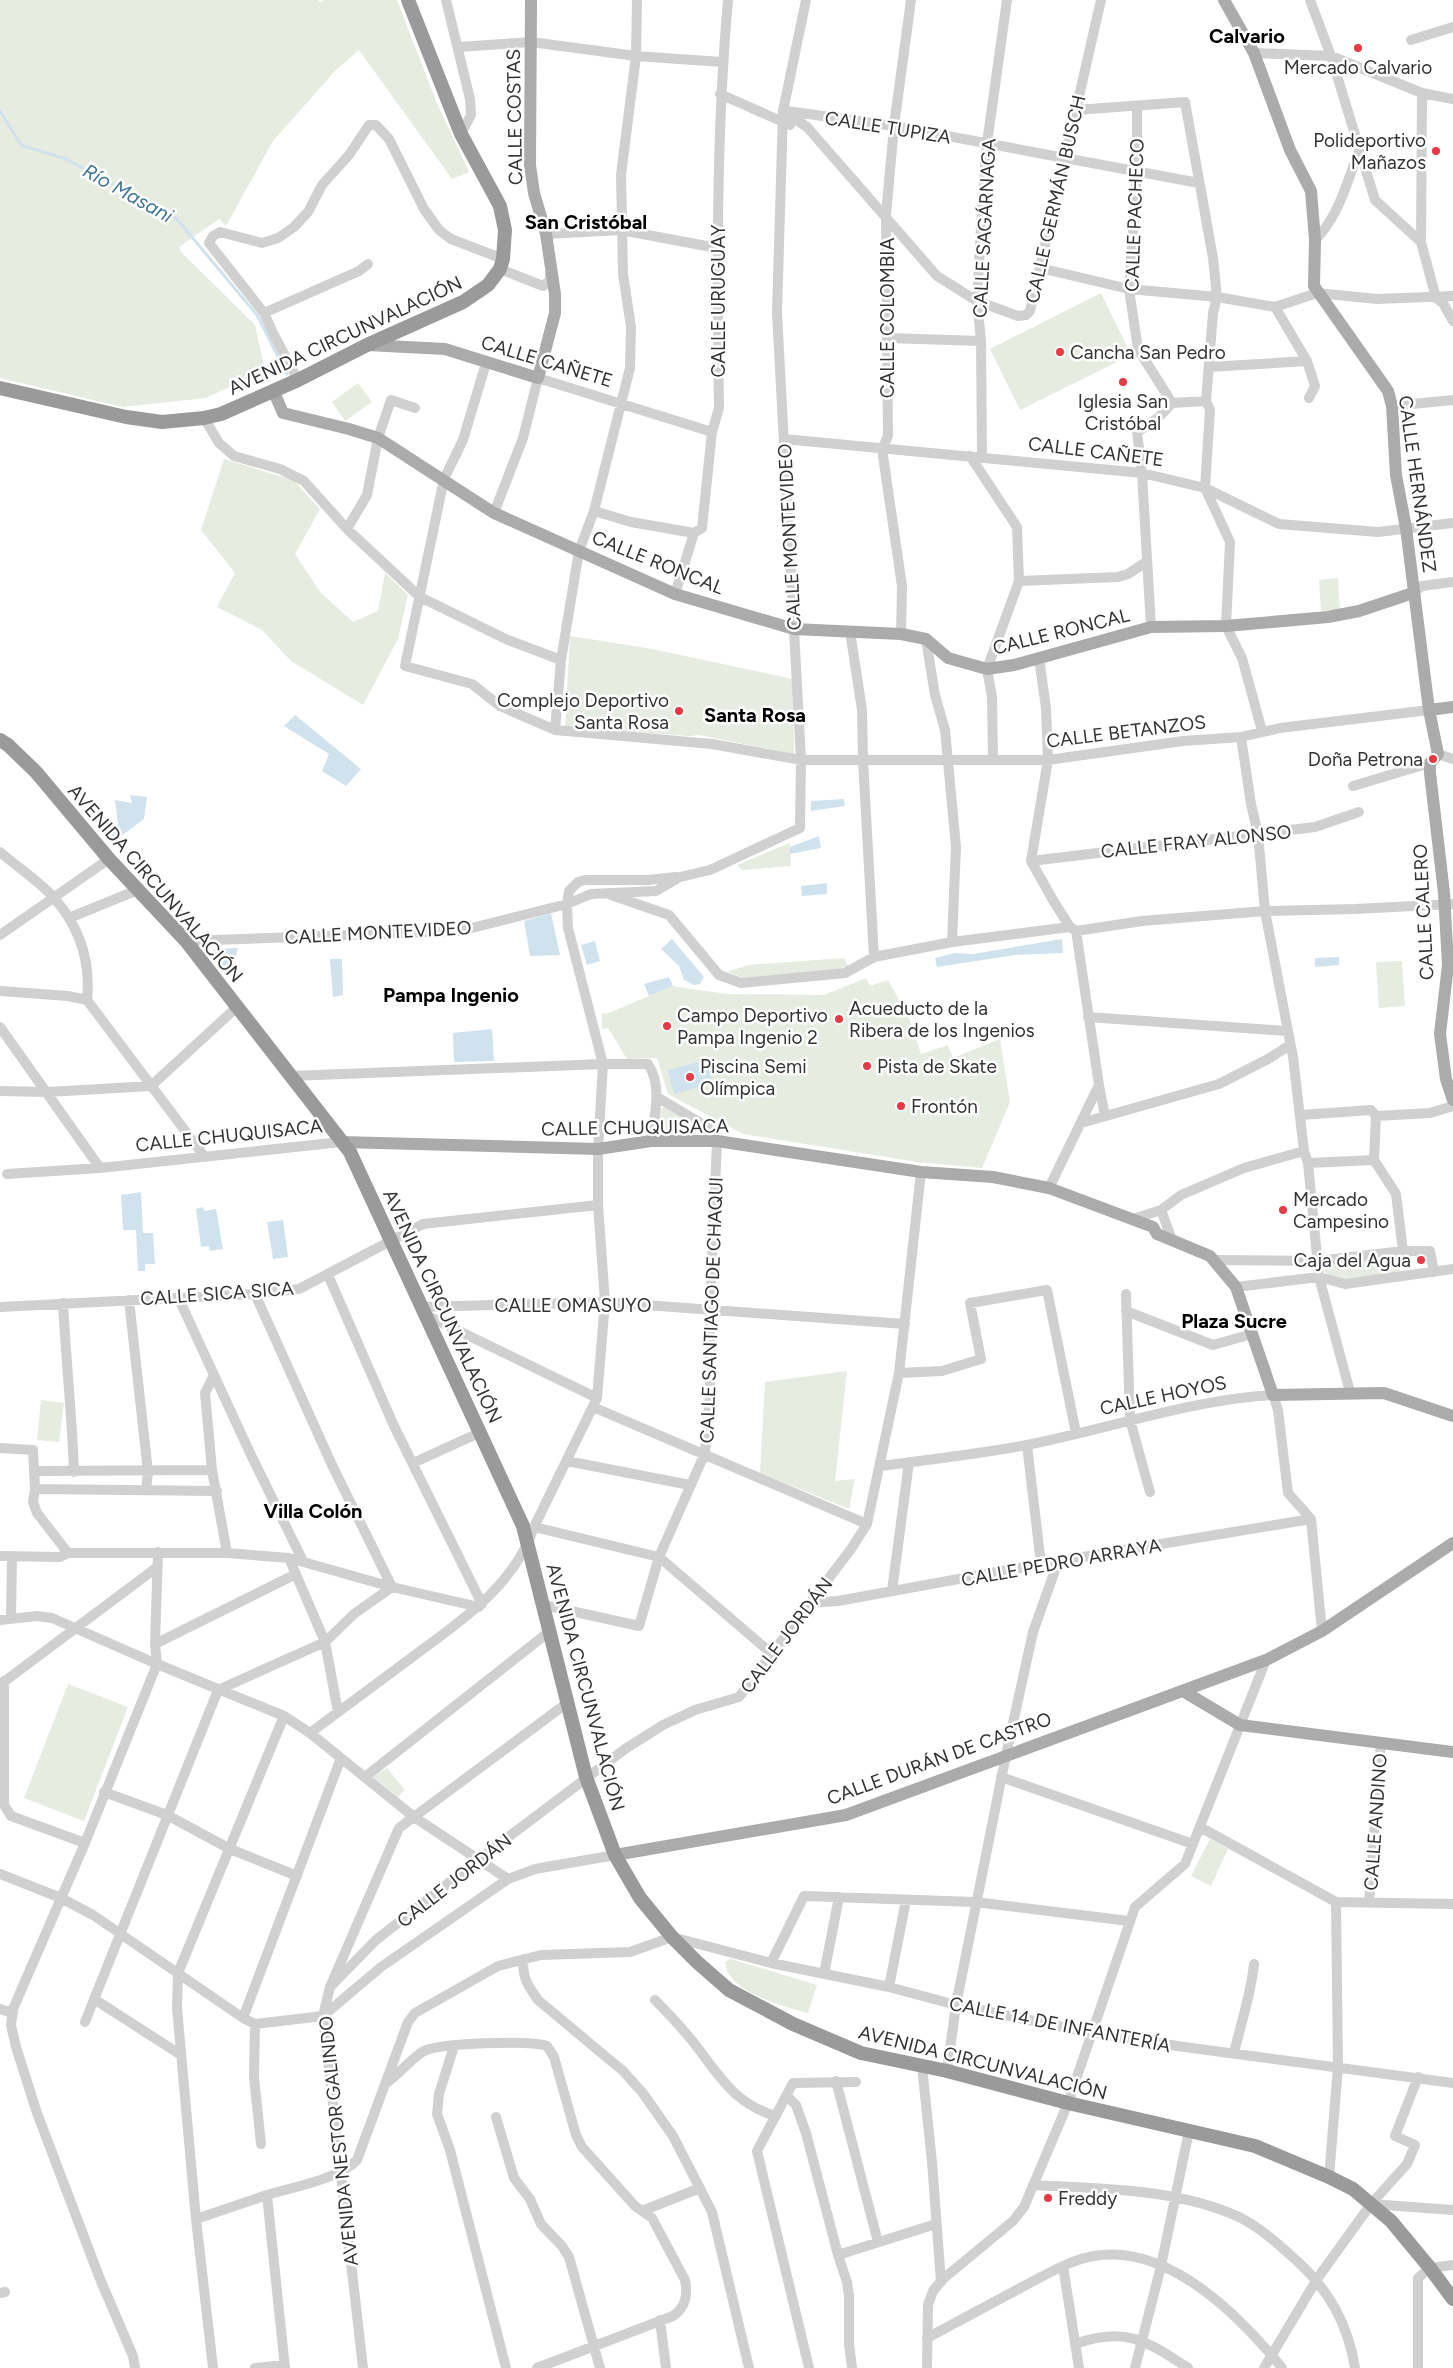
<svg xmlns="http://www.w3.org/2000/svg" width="1453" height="2368" viewBox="0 0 1453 2368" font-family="Figtree,sans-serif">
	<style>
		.green { fill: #e6ecdf }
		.water { fill: #cfe2ee }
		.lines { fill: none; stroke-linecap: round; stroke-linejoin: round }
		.stream { stroke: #cfe2ee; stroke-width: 3 }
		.minor { stroke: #d0d0d0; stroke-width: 10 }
		.major { stroke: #ababab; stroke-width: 12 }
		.highway { stroke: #9a9a9a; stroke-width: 14 }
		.poi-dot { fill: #e63946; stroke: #fff; stroke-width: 2 }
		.labels { text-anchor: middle; stroke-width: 5; stroke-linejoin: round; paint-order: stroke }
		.poi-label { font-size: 19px; fill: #333; stroke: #fff; text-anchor: start }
		.street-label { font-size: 19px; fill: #333; stroke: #fff }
		.neighbourhood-label { font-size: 20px; font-weight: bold; fill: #000; stroke: #fff }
		.water-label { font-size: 20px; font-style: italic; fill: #3f7597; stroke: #fff }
	</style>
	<rect width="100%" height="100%" fill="#fff"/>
	<!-- green -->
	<path class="green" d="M 0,0 L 318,0 L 320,2 L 324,0 L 397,0 L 436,101 L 469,172 L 452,179 L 359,50 L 334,72 L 273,141 L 226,226 L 219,219 L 179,247 L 181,252 L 255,325 L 265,370 L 206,398 L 123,407 L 0,378 Z
		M 1101,293 L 1131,355 L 1020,410 L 990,349 Z
		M 358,383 L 372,402 L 345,421 L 332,402 Z
		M 224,459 L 293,480 L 320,509 L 295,554 L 320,592 L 353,622 L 378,611 L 385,573 L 408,595 L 398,639 L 363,705 L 291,661 L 262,630 L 217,607 L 235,573 L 201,530 Z
		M 1338,578 L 1340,610 L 1321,611 L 1319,580 Z
		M 570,636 L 647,648 L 793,679 L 794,754 L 699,735 L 690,736 L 565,727 Z
		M 790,843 L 791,866 L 742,870 L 737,865 Z
		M 844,958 L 848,966 L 837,969 L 743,978 L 727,972 L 748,965 Z
		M 1402,961 L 1405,1006 L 1379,1008 L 1376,962 Z
		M 866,978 L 870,986 L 888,980 L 909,1018 L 921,1054 L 948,1045 L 953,1058 L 1000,1039 L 1010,1102 L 982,1168 L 917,1162 L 743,1134 L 668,1094 L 657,1058 L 627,1059 L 608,1028 L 602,1029 L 602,1013 L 606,1014 L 673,986 L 726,994 L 824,995 Z
		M 664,1107 L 695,1124 L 699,1129 L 695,1135 L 664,1136 L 658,1134 L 657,1127 L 660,1110 Z
		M 1397,1257 L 1400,1272 L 1345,1279 L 1328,1275 L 1324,1271 L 1327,1264 Z
		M 847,1371 L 835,1481 L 855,1479 L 849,1509 L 760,1473 L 765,1382 Z
		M 41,1400 L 64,1403 L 59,1442 L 37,1440 Z
		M 68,1684 L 128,1707 L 84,1821 L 24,1798 Z
		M 387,1768 L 405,1790 L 398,1797 L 373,1777 Z
		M 1210,1839 L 1228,1849 L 1211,1886 L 1191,1876 Z
		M 731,1959 L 817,1985 L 808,2013 C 783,2006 727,1992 725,1962 Z"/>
	<!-- water -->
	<path class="water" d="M 295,715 L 361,769 L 346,786 L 322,771 L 329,754 L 284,726 Z
		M 130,795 L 147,797 L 144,819 L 113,842 L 106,834 L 118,824 L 115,800 L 132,803 Z
		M 844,799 L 845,806 L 811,811 L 811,801 Z
		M 819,836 L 821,848 L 790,854 L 790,847 Z
		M 827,883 L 827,894 L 802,896 L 801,886 Z
		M 551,913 L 560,955 L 530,956 L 524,921 Z
		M 672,939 L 704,977 L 700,984 L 694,985 L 684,980 L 679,966 L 661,949 Z
		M 1062,939 L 1063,953 L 1015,955 L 937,967 L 935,958 L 955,953 L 973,954 Z
		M 595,941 L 600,961 L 587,965 L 581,945 Z
		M 238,948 L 230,977 L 213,949 Z
		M 1339,957 L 1339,965 L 1315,967 L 1315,958 Z
		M 330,959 L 342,959 L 343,995 L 333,997 Z
		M 669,977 L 673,986 L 649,996 L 644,984 Z
		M 492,1029 L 494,1061 L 454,1062 L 453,1033 Z
		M 706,1060 L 713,1083 L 674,1094 L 668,1070 Z
		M 141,1192 L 143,1233 L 153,1233 L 155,1264 L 145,1264 L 145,1271 L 138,1271 L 136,1230 L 123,1230 L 121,1195 Z
		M 203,1207 L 204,1211 L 216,1209 L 223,1249 L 210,1251 L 209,1246 L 201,1247 L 196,1209 Z
		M 283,1220 L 288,1257 L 273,1259 L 267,1222 Z"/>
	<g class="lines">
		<!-- stream -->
		<path class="stream" d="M 0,111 L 21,145 L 66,159 L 176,218 L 257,315 L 287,374"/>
		<!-- minor -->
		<path class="minor" d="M 446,0 L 470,99 L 471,115 L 461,134
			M 1310,0 L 1331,56 L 1375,200 L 1421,242
			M 1411,40 L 1453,27
			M 459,47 L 531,42 L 636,56 L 722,62
			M 1254,53 L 1331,56 L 1422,93 L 1453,99
			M 1422,93 L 1421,242 L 1436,298 L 1443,303 L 1453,321
			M 720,94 L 790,125
			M 1137,106 L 1137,172 L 1129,289 L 1138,349 L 1172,403 L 1158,418 L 1137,432 L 1142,473 L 1151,627
			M 1076,110 L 1185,102 L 1213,258 L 1217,297 L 1213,313 L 1206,401
			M 783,111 L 807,127 L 937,276 L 977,301 L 1018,316 L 1026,315 L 1030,311 L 1101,0
			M 787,111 L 894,126 L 1199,183
			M 546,234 L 621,230 L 717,248
			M 1315,240 C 1339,217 1348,179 1360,148
			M 1040,268 L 1129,289 L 1217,297 L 1275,307 L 1317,293 L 1377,299 L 1453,296
			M 500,269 L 543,286 L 550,280 L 550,273
			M 1275,307 L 1307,361 L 1315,386 L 1309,398
			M 264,313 L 359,271 L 368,264
			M 887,338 L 981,341
			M 486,363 L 463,440 L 444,479 L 405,666 L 472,684 L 500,706 L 555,730 L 712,744 L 801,760 L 1048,760 L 1183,741 L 1241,737 L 1280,728 L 1429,710
			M 1209,367 L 1307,361
			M 298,380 L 273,333 L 264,313 L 209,243 L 213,236 L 220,232 L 262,243 L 278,238 L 294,227 L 308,212 L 322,185 L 349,155 L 369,125 L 376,125 L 389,139 L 424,209 L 439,230 L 451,239 L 503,259
			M 1172,403 L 1206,401 L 1210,410 L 1205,488 L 1230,542 L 1226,626 L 1242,658 L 1262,731
			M 1392,406 L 1453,400
			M 204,418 L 219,443 L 234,456 L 280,469 L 304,481 L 347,529 L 420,597 L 508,640 L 561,660
			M 784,439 L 1142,473 L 1205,488 L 1279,524 L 1378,532 L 1453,523
			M 970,456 L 1017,527 L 1019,581 L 987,669 L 992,697 L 993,759
			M 982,457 L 981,341 L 977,301 L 982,209 L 987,143 L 1007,0
			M 594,511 L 631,522 L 694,533
			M 494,513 L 523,438 L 538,378 L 712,432
			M 347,529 L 367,495 L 378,438 L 391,400 L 415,408
			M 1019,581 L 1118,577 L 1128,574 L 1146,562
			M 1413,593 L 1422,586 L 1453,582
			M 675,594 L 694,533 L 702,528 L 712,432 L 719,408 C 717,271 716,136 728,0
			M 850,631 L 862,710 L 863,760 L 874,957
			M 901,634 L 902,586 L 882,449 L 888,436 L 886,215 L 894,126 L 911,0
			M 926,639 L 935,695 L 945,730 L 956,847 L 952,942
			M 1039,658 L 1046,708 L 1048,760 L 1031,861 L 1054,902 L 1070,927 L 1076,931 L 1099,1085 L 1049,1188
			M 555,730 L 561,660 L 579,551 L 594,511 L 630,368 L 631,327 L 623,274 L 621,175 L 636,56 L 637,0
			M 1241,737 L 1251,804 L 1258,834 L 1265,911 L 1293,1057 L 1304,1151 L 1308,1163 L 1319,1277 L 1350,1392
			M 1438,754 L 1453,759
			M 1353,786 L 1430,763
			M 0,852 C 17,867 42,883 56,900 C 81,930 91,962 87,1000
			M 1031,861 L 1315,827 L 1359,812
			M 611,895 L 669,915 L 719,975 L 741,983 L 845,973 L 874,957 L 952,942 L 1070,927
			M 69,918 L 140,889
			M 1076,931 L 1142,921 L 1265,911 L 1355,909 L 1453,904
			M 0,935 L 109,859
			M 186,941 L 460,931 L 567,904 L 591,894 L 656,891 L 680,877 L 710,870 L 800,828 L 801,760 L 777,313 L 783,111 L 806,0
			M 0,991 L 68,996 L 87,1000 L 204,1156
			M 1088,1017 L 1287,1031
			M 0,1027 L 100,1168
			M 291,1076 L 603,1064 L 648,1064 C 663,1086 654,1117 651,1141
			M 1099,1085 L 1105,1116
			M 0,1091 L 48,1092 L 151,1086 L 237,1007
			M 1301,1115 L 1371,1110 L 1376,1116 L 1430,1113 L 1453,1106
			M 1081,1123 L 1219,1084 L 1268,1059 L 1290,1045
			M 1374,1160 L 1376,1116
			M 1308,1163 L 1374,1160 L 1396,1194 L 1403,1251
			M 7,1174 L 100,1168 L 341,1142
			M 1161,1210 L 1172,1240
			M 1133,1219 L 1161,1210 L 1181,1195 L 1244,1168 L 1304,1151
			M 1214,1260 L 1318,1261 L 1403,1251 L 1430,1251 L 1434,1272
			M 328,1275 L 394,1426 L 482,1604
			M 1236,1287 L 1319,1277 L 1345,1284 L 1453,1269
			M 1126,1294 L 1130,1420 L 1150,1492
			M 178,1297 L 251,1455 L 303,1561
			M 129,1300 L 148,1472 L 146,1490
			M 63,1303 C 66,1360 72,1416 74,1472
			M 0,1307 L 255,1294 L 299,1289 L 423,1224 L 598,1205
			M 421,1307 L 605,1302 L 905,1324
			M 1126,1311 L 1213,1345 L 1252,1334
			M 424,1314 L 597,1398
			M 899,1373 L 942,1371 L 981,1359 L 970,1303 L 1047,1290 L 1076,1433
			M 214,1375 L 205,1393 L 212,1470 L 227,1553
			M 593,1407 L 867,1524
			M 1027,1445 L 1041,1564
			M 0,1448 L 33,1450 L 35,1489 L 33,1502 L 37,1513 L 68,1553
			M 567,1461 L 690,1485
			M 413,1463 L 481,1432
			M 880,1466 C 928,1460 978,1454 1027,1445 C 1109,1429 1189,1400 1273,1395 L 1278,1410 L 1288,1493 L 1311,1519 L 1322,1631
			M 35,1471 L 212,1470
			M 35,1489 L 217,1491
			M 534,1527 L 659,1557 L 771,1653
			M 0,1556 L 60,1557 L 68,1553 L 227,1553 L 289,1558 L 392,1587 L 479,1607
			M 289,1558 L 325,1642 L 338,1712
			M 892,1591 L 909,1462
			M 811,1603 L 838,1601 L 1041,1564 L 1311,1519
			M 544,1605 L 639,1626 L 659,1557 L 705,1453 L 710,1395 L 710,1309 L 717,1141 L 709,1128 L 657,1097
			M 11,1618 L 12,1556
			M 0,1620 L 37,1616 L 52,1618 L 157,1664 L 155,1644 L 158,1552
			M 155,1644 L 296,1574
			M 4,1681 L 4,1805 L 11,1816 L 85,1843
			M 1,1684 L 156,1568
			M 310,1733 C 344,1708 377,1683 411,1658 C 459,1622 514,1587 534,1527 L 597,1398 L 605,1302 L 598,1205 L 598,1149 L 603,1064 L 568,928 L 567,904 L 569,891 L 578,882 L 585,880 L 648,880 L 676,877
			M 365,1777 L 550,1631
			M 1001,1777 L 1193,1844
			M 104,1792 L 167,1815 L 230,1849 L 297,1876
			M 1200,1827 L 1336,1902 L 1453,1904
			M 0,1874 L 61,1898 L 93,1915 L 243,2018 L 255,2024 L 323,2016
			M 1369,1903 L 1381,1742
			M 524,1959 C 521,1976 528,1986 538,2000 L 623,2071 L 642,2092 L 673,2136 L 712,2212 L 749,2368
			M 771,1963 L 804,1896 L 975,1902 L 1129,1921
			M 824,1974 L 839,1897
			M 330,1987 L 376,1940 L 478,1860 L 625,1749 L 663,1725 L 695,1710 L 739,1697 L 851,1549 L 867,1524 L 899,1373 L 921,1172
			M 889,1987 L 906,1900
			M 94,1999 L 181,2055
			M 655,2000 C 669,2014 682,2028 694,2043 C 719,2075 734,2104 776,2116
			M 0,2009 L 13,2013
			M 323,2016 L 381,1967 L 508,1879 L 535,1869 L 615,1855
			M 243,2018 L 341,1758
			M 85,2022 L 218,1690 L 325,1642 L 354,1614 L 392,1587 L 332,1465 L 255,1294
			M 255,2024 L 254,2077 L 261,2144
			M 454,2046 L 439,2094 L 437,2114 L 450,2150 L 506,2368
			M 1234,2053 C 1241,2023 1251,1994 1254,1964
			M 922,2066 L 932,2162 L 941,2282
			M 947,2071 L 956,2005 L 1006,1755 L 1033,1632 L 1058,1562
			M 836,2081 L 878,2242
			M 386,2083 C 398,2075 414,2056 424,2051 C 439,2043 531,2040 547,2046 L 554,2057 L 576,2135 L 582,2147 L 635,2206 L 652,2218 L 685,2280 C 688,2295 686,2307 673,2316 L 537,2368
			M 787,2096 L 796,2105 L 806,2133 L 838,2255 L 847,2282 L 849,2296 L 849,2344 L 852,2368
			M 496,2117 L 514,2178 L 530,2199 L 541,2224 L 562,2246 L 569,2257 L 600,2368
			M 1329,2177 L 1338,2067 L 1336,1902
			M 1033,2185 C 1102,2189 1175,2188 1239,2217 C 1261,2228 1278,2244 1296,2260 C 1329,2290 1348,2324 1355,2368
			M 1371,2204 L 1453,2210
			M 642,2211 L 700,2188
			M 196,2219 L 177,2008 L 178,1973 L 284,1716
			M 838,2255 L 936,2224
			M 1063,2266 L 1079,2368
			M 0,2293 L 5,2292
			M 660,2320 L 666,2368
			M 927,2338 C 959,2321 992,2303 1024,2286 C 1046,2275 1069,2260 1094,2256 C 1168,2243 1240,2316 1282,2368
			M 1075,2344 C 1126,2326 1147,2341 1188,2368
			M 135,2368 L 133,2356 L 100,2279 L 37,2113 L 16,2047 L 11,2025 L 13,2009 L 85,1843 L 157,1664 L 284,1716 L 310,1733 L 414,1817 L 508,1879
			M 213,2368 L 196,2219 L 267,2195
			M 255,2368 L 285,2365
			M 285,2368 L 267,2195 C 293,2187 339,2179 357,2160 L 408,2022 L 415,2013 L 498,1966 L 541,1955 L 630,1952 L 672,1937 L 771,1963 L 889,1987 L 956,2005 L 1073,2029 L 1177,2046 L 1453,2083
			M 363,2368 L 323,2016 L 330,1987 L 399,1828 L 567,1703
			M 809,2368 L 757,2151 L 793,2083 L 856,2082
			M 927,2368 L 928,2305 L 933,2291 L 943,2279 L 1013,2221 L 1024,2207 L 1068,2103 L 1135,1907 L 1185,1864 L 1266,1660
			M 1135,2368 L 1161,2266 L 1189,2131
			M 1264,2368 L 1317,2279 L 1371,2204 L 1407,2164 L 1415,2145 L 1395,2136 L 1418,2077
			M 1418,2368 L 1418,2278 L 1430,2268 L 1453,2265"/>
		<!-- major -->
		<path class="major" d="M 1224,0 L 1254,53 L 1290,150 L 1311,191 L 1315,240 L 1314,286 L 1388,391 L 1392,406 L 1396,475 L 1406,528 L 1429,710 L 1438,754 L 1430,763 L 1430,773 L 1444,893 L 1448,965 L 1440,1034 L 1446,1079 L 1453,1100
			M 367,345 L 445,349 L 538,378 L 555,313 L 555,294 L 546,234 L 534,193 L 530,165 L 531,0
			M 273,390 L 283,413 L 349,429 L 378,438 L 494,513 L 675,594 L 794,629 L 901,634 L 926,639 L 948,658 L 987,669 L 1014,665 L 1151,627 L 1226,626 L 1328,617 L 1359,611 L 1413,593
			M 1429,710 L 1453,707
			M 341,1142 L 598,1149 L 651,1141 L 717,1141 L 921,1172 L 993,1177 L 1049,1188 L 1153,1227 L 1157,1234 L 1210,1256 L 1236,1287 L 1273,1395 L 1384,1393 L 1453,1416
			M 1183,1691 L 1240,1725 L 1453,1752
			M 615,1855 L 846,1815 L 1266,1660 L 1322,1631 L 1453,1543"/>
		<!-- highway -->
		<path class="highway" d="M 0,388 L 126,417 L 162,422 L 204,418 L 221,414 L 298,380 L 367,345 L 463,302 L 488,285 L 500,269 L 503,259 L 505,230 L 500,206 L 461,134 L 408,0
			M 0,740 L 8,745 L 36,772 L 109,859 L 186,941 L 350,1152 L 523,1526 L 586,1777 L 615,1855 L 640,1898 L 672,1937 L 697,1962 L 729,1990 L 793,2024 L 861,2053 L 947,2071 L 1068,2103 L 1255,2146 L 1329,2177 L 1353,2189 L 1391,2221 L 1430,2268 L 1453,2299"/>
	</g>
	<!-- markers -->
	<g class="poi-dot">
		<circle cx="1358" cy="48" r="5"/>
		<circle cx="1436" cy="151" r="5"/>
		<circle cx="1060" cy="352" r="5"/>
		<circle cx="1123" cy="382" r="5"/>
		<circle cx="679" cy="711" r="5"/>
		<circle cx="1433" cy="759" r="5"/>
		<circle cx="839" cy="1019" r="5"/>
		<circle cx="667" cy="1026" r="5"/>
		<circle cx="867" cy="1066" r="5"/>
		<circle cx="690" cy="1077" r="5"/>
		<circle cx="901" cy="1106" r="5"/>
		<circle cx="1283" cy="1210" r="5"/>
		<circle cx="1421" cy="1260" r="5"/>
		<circle cx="1048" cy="2198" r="5"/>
	</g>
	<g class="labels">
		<!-- poi labels -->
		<g class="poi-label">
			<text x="1358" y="74" text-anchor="middle">Mercado Calvario</text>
			<text x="1426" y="147" text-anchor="end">Polideportivo<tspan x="1426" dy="22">Mañazos</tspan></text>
			<text x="1070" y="359">Cancha San Pedro</text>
			<text x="1123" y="408" text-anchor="middle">Iglesia San<tspan x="1123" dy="22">Cristóbal</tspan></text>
			<text x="669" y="707" text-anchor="end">Complejo Deportivo<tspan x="669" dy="22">Santa Rosa</tspan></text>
			<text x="1423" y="766" text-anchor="end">Doña Petrona</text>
			<text x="849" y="1015">Acueducto de la<tspan x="849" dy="22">Ribera de los Ingenios</tspan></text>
			<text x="677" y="1022">Campo Deportivo<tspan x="677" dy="22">Pampa Ingenio 2</tspan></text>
			<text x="700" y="1073">Piscina Semi<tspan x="700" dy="22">Olímpica</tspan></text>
			<text x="877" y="1073">Pista de Skate</text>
			<text x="911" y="1113">Frontón</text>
			<text x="1293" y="1206">Mercado<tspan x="1293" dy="22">Campesino</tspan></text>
			<text x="1411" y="1267" text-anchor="end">Caja del Agua</text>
			<text x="1058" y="2205">Freddy</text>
		</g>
		<!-- street labels -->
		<g class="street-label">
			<text transform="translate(514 117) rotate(-91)" y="7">CALLE COSTAS</text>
			<text transform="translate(888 127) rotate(9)" y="7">CALLE TUPIZA</text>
			<text transform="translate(1055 199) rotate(-77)" y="7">CALLE GERMÁN BUSCH</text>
			<text transform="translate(1134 215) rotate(-88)" y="7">CALLE PACHECO</text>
			<text transform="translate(984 228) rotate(-87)" y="7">CALLE SAGÁRNAGA</text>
			<text transform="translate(718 301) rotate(-90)" y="7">CALLE URUGUAY</text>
			<text transform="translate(887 318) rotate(-90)" y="7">CALLE COLOMBIA</text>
			<text transform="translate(345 335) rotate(-25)" y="7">AVENIDA CIRCUNVALACIÓN</text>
			<text transform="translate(547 361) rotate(17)" y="7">CALLE CAÑETE</text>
			<text transform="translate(1096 451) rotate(7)" y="7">CALLE CAÑETE</text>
			<text transform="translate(1418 484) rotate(82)" y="7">CALLE HERNÁNDEZ</text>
			<text transform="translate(789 537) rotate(-93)" y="7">CALLE MONTEVIDEO</text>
			<text transform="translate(658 562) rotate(22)" y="7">CALLE RONCAL</text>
			<text transform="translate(1061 631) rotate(-14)" y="7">CALLE RONCAL</text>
			<text transform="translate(1126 731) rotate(-7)" y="7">CALLE BETANZOS</text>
			<text transform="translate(1196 841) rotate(-6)" y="7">CALLE FRAY ALONSO</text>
			<text transform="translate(156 883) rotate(49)" y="7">AVENIDA CIRCUNVALACIÓN</text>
			<text transform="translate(1423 912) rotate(-93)" y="7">CALLE CALERO</text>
			<text transform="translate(378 932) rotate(-3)" y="7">CALLE MONTEVIDEO</text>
			<text transform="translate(635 1127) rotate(-1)" y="7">CALLE CHUQUISACA</text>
			<text transform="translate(229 1135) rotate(-6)" y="7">CALLE CHUQUISACA</text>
			<text transform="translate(217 1293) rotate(-4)" y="7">CALLE SICA SICA</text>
			<text x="573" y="1312">CALLE OMASUYO</text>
			<text transform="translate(443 1306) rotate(65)" y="7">AVENIDA CIRCUNVALACIÓN</text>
			<text transform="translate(711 1310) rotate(-88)" y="7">CALLE SANTIAGO DE CHAQUI</text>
			<text transform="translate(1163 1395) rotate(-12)" y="7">CALLE HOYOS</text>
			<text transform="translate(1061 1562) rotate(-10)" y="7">CALLE PEDRO ARRAYA</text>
			<text transform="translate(786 1635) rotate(-53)" y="7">CALLE JORDÁN</text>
			<text transform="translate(586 1687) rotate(75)" y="7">AVENIDA CIRCUNVALACIÓN</text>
			<text transform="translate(939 1758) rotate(-20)" y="7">CALLE DURÁN DE CASTRO</text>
			<text transform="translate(1375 1822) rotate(-86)" y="7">CALLE ANDINO</text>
			<text transform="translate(454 1880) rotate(-38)" y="7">CALLE JORDÁN</text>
			<text transform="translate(1060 2024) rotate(11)" y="7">CALLE 14 DE INFANTERÍA</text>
			<text transform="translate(983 2062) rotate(14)" y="7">AVENIDA CIRCUNVALACIÓN</text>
			<text transform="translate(338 2141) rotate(-96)" y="7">AVENIDA NESTOR GALINDO</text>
		</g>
		<!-- neighbourhood labels -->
		<g class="neighbourhood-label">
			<text x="1247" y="43">Calvario</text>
			<text x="586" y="229">San Cristóbal</text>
			<text x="755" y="722">Santa Rosa</text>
			<text x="451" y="1002">Pampa Ingenio</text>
			<text x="1234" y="1328">Plaza Sucre</text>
			<text x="313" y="1518">Villa Colón</text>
		</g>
		<!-- water labels -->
		<g class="water-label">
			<text transform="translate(128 193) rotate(29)" y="7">Río Masani</text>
		</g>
	</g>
</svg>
